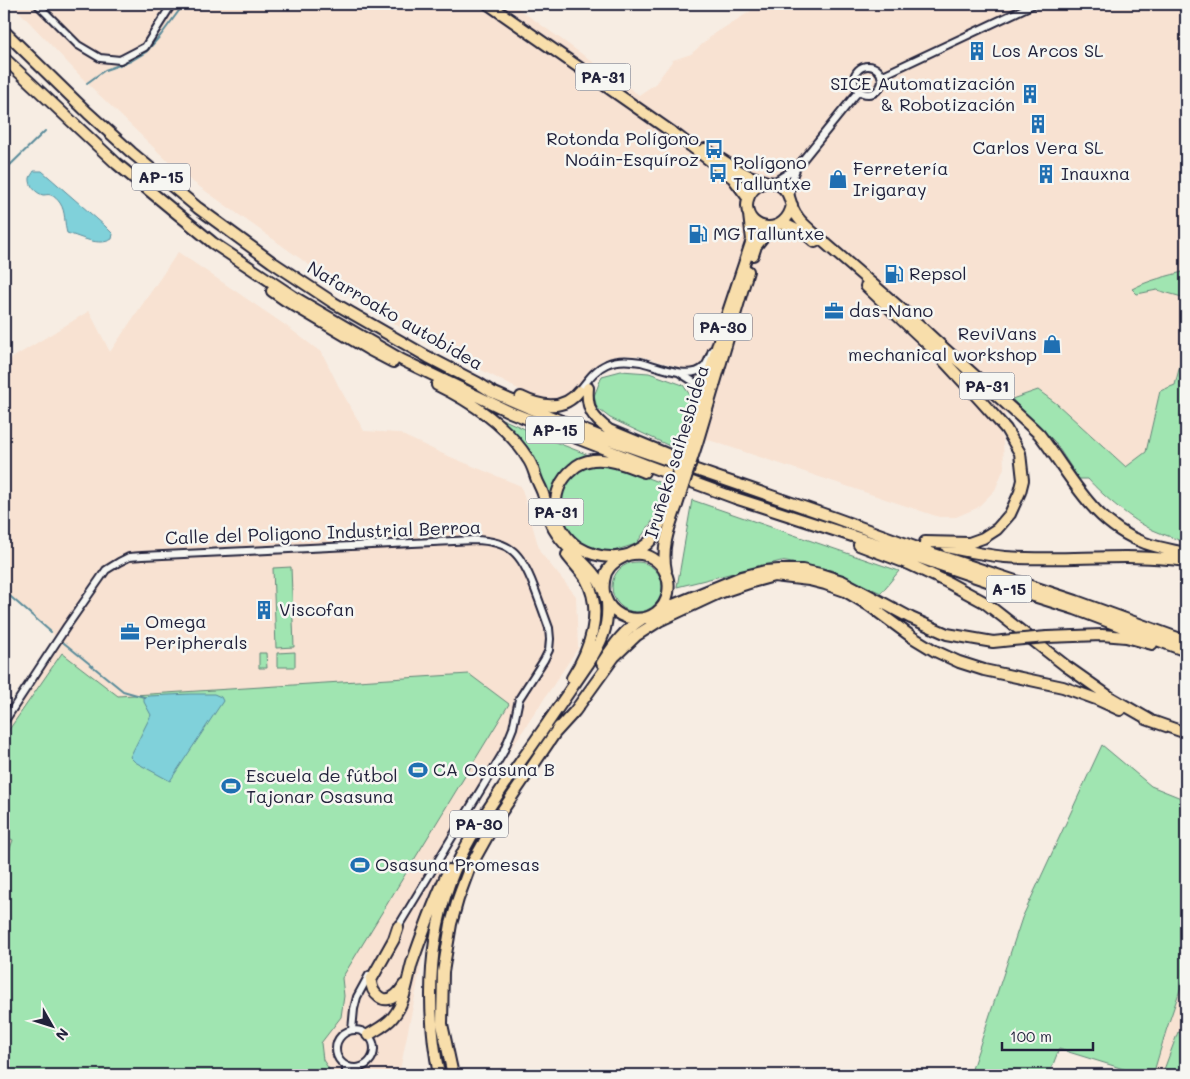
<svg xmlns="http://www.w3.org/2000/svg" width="1190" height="1079" viewBox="0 0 1190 1079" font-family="Mali,sans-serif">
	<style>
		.built { fill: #f8e2d2 }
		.green { fill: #a0e5b1; stroke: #618476 }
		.water { fill: #80d1da; stroke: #5a8b9a }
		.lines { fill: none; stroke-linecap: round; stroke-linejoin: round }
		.stream { stroke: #5a8b9a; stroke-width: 2 }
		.minor-casing { stroke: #22223b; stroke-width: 10 }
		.highway-casing { stroke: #22223b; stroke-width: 14 }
		.minor { stroke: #f6f6f2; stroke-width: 6 }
		.highway { stroke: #f8deab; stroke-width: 10 }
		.highway-bridge-casing { stroke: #22223b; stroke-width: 14; stroke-linecap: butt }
		.highway-bridge { stroke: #f8deab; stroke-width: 10 }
		.labels { text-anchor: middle; stroke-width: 5; stroke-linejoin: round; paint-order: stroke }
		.shield { fill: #f6f6f2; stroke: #626272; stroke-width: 1 }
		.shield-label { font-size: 16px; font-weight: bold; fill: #22223b }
		.poi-label { font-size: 18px; fill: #22223b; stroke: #f6f6f2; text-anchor: start }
		.street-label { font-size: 18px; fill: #22223b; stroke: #f6f6f2 }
	</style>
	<rect width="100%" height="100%" fill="#f7ede3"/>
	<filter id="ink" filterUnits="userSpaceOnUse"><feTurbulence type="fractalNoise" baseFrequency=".02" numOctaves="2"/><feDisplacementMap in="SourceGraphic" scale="10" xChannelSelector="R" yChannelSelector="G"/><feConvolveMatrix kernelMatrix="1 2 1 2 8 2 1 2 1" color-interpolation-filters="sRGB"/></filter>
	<g filter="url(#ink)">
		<!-- built -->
		<path class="built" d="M 12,4 L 512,4 L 639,95 L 655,84 L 673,60 L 691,54 L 714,34 L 762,4 L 1186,4 L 1186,271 L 1156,280 L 1137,294 L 1157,290 L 1183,297 L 1186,311 L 1186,341 L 1175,385 L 1160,391 L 1146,452 L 1126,467 L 1057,404 L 1038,390 L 1012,399 L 999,431 L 1003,440 L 1004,468 L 995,490 L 977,508 L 956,517 L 939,517 L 682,431 L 704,364 L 694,368 L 686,369 L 640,356 L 624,355 L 612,357 L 602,360 L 592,369 L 582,384 L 563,400 L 541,401 L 403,329 L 361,302 L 179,172 L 87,83 Z
			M 178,252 L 285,325 L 322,353 L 338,385 L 364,431 L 398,433 L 441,453 L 521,486 L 540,552 L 576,596 L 578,648 L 445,848 L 399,1075 L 4,1075 L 4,716 L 55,636 L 4,591 L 4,363 L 89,311 L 110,352 Z
			M 1186,972 L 1186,1075 L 1153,1075 L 1166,1031 Z"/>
		<!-- green -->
		<path class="green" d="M 1186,271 L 1186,311 L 1182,297 L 1157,290 L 1137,294 L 1132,289 C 1149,280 1168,276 1186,271 Z
			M 1186,341 L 1186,543 C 1175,538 1164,535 1153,530 C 1133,521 1103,496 1088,479 L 1079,479 L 1054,441 L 1012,399 L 1038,390 L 1057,404 L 1126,467 L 1146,452 L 1160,391 L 1175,385 Z
			M 621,371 L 649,373 L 683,385 L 692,398 L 676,449 L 610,418 L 597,408 L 594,396 L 602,376 Z
			M 493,415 L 550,440 L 591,456 L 556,483 L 550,498 L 545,489 Z
			M 591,466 L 616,466 L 666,485 L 656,516 L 636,544 L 610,552 L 583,544 L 565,526 L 560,514 L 560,502 L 565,486 L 575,473 Z
			M 692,500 L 899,571 L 881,593 L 831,570 L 781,561 L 677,587 Z
			M612 587a25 25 0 1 1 50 0a25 25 0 1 1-50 0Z
			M 291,567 L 294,647 L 276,648 L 273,568 Z
			M 295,652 L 295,667 L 277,667 L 277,653 Z
			M 62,653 L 118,696 L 469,674 L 509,704 L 342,978 L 344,996 L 341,1017 L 321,1043 L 323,1060 L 333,1075 L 4,1075 L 4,865 L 13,840 L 4,836 L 4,737 Z
			M 259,653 L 266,653 L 267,668 L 259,668 Z
			M 1102,745 L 1151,786 L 1186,800 L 1186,972 L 1166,1031 L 1153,1075 L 1143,1075 L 1059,1049 L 1049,1075 L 970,1075 L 1022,918 Z
			M 1178,1032 L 1186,1035 L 1186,1075 L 1162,1075 Z"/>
		<!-- water -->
		<path class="water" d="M 34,171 L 42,171 L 105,226 L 113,234 L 112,239 C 99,247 81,237 67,233 C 64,223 66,212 60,203 C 58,200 54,196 51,195 C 48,194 46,195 43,195 C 36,193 29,186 30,178 C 31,175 33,173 34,171 Z
			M 190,694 L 214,694 L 221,697 L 223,701 L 170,781 L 135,762 L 130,757 L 151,715 L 144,702 L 144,697 L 149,696 Z"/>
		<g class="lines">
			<!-- stream -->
			<path class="stream" d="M 87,83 L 105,70 L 131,61 L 146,52 L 161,35 L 184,4
				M 4,171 L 45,131
				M 4,591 L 51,632
				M 64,643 L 123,691 L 144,697"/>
			<!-- minor casing -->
			<g class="minor-casing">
				<path id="minor" d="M 37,4 L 78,45 L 100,58 L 120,60 L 145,47 L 172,4
					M854 80a14 14 0 1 1 28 0a14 14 0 1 1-28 0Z
					M 881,76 L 1034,4
					M 772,183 L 796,168
					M 790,197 L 793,177 L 797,167 L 852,99 L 859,91
					M 680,373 L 694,382 L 702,399
					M 579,391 C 587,381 595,369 607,364 C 617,359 630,360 641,362 C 657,366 691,381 704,367 C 708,363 710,355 712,350
					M 4,722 L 67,626 L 106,570 L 119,562 L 129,557 L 142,556 L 474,540 C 511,541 521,553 534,587 C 539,600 544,614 549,628 L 550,639 L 549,650 L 544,660 L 519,699 L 513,728 L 503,753 L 396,930
					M 352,1030 L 354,1009 L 357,997 L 369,975
					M336 1049a19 19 0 1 1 38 0a19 19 0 1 1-38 0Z
					M 346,1075 L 346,1066"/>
			</g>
			<!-- highway casing -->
			<g class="highway-casing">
				<path id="highway" d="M 488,4 L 679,137 L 733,178 L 748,198
					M 4,31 L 88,113 L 131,152 L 198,208 L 272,262 L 334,303 L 428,357 L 478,383 L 492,392 L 529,408 L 601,437 L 835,518 L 934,554 L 1076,601 L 1186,641
					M 4,58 L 117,164 L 213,243 L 294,297 L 402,360 L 510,412 L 646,465 L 735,498 L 914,556 L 1005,587 L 1075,609 L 1186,651
					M 705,149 L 739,171 L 749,176 L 767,182
					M 792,205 C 786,236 748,232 747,206 C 747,190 764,176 779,185 C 793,193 788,205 797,216 C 800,221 806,226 810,230 C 842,258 875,286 907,314 C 926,331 944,349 963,365 C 988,388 1014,410 1039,434 C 1071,475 1092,524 1145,543 C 1158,548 1173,550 1186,553
					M 782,223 L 807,235 L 815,242
					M 753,255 L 756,246 L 771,227
					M 866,286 L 933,349 L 981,401 L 1006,429 L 1020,453 L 1023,480 L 1020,492 L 1010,514 L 997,529 L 983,538 L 969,543 L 925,542
					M 272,291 L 285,300 L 368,349 L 393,362
					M 437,385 C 472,402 507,425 528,459 C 533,466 534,473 537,480 C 539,485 542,490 543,494 C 548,508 548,522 557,534 C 570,554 594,567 603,590
					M 588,388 C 586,409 593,418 609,430 L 667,454
					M 521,397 C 541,407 564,411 579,391
					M 689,440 L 702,400 L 721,333 L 752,240 L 749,215
					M 697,443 L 748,271
					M 644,472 C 628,466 610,458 593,460 C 586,461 578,464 573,469 C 547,490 552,530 578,547 C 588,553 599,557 611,557 C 618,558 625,555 633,554 C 647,552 661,561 666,574 C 669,580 669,587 668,593 C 662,628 610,627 604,592 C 603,586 604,579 606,573 C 615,554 638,556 651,540 C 659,530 663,515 668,502
					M 859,545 L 909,564 L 947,582 L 984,602 L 1066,666 L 1110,697 L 1150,720
					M 947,547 C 966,551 985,555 1005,557 C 1065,562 1126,552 1186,561
					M 567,555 C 573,563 581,571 586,579 C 604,611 590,650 572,678
					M 666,571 C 661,547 669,528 677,505
					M 659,611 L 668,607 L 741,577 L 765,571 L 779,570 L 802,570 L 820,574 L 842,581 L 911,618 L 947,634 L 993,642 L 1012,640
					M 1047,637 L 1102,635 L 1126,637 L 1152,644
					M 602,663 C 614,645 623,631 642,619
					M 1146,719 L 1186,733
					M 555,733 L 575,711 L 614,657 L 637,635 L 659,621 L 719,593 L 752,582 L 774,576 L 809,580 L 825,584 L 845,591 L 870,606 L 912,637 L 935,651 L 959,662 L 984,670 L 1063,687 L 1096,699 L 1120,710
					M 398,927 L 394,939 L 371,980 C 371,994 384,1006 396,995 C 400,992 402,988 404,985
					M 368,1035 C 376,1030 387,1025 393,1017 C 405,1003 407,981 412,963 C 423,932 434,900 449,870
					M 439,1075 C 425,1004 428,927 459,860 C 476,825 499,793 521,761 C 544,729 566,696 588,664 C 601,643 609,628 607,602
					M 453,1075 L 442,1024 L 443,972 L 451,924 L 458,899 L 469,869 L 498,817 L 559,727"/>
			</g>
			<!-- minor -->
			<use href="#minor" class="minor"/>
			<!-- highway -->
			<use href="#highway" class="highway"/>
			<!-- highway-bridge casing -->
			<g class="highway-bridge-casing">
				<path id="highway-bridge" d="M 668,502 L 689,440
					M 677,505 L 697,443
					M 1012,640 L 1047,637"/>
			</g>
			<!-- highway-bridge -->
			<use href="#highway-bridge" class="highway-bridge"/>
		</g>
	</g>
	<!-- icons -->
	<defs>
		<g id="building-bare" transform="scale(1.5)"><path d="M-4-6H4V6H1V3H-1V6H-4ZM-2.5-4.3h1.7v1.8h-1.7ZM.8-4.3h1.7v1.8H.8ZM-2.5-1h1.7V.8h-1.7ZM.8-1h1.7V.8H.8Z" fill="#1f6fb2" stroke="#f6f6f2" stroke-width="2.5" paint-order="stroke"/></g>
		<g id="bus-bare" transform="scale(1.5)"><path d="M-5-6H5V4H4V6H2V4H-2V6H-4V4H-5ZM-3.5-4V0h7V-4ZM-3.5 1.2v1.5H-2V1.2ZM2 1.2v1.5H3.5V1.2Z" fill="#1f6fb2" stroke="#f6f6f2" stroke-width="2.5" paint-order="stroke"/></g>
		<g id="shop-bare" transform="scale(1.5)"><path d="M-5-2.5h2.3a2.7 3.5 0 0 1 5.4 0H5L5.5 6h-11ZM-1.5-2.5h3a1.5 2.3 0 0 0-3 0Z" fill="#1f6fb2" stroke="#f6f6f2" stroke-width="2.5" paint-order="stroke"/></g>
		<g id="fuel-bare" transform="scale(1.5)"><path d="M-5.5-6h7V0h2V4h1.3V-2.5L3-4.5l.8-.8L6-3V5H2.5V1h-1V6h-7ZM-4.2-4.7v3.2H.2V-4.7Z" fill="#1f6fb2" stroke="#f6f6f2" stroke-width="2.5" paint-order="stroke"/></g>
		<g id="office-bare" transform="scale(1.5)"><path d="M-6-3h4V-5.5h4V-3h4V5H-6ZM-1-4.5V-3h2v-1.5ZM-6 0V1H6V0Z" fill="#1f6fb2" stroke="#f6f6f2" stroke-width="2.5" paint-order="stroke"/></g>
		<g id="stadium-bare" transform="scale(1.5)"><path d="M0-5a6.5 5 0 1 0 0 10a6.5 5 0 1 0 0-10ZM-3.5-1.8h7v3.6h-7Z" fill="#1f6fb2" stroke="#f6f6f2" stroke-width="2.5" paint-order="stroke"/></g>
	</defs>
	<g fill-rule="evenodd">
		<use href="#building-bare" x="977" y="51"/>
		<use href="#building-bare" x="1030" y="94"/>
		<use href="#building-bare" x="1038" y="124"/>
		<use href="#bus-bare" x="714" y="149"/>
		<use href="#bus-bare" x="718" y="173"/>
		<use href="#building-bare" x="1046" y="174"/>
		<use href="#shop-bare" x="838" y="179"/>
		<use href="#fuel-bare" x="698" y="234"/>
		<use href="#fuel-bare" x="894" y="274"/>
		<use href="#office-bare" x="834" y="311"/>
		<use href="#shop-bare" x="1052" y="344"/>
		<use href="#building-bare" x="264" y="610"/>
		<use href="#office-bare" x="130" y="632"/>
		<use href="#stadium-bare" x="418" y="770"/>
		<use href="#stadium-bare" x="231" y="786"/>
		<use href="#stadium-bare" x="360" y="865"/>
	</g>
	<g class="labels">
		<!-- shield labels -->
		<g class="shield">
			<rect x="575.5" y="63.5" width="55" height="27" rx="4"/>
			<rect x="132" y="163.5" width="58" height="27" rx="4"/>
			<rect x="694" y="313.5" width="58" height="27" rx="4"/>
			<rect x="959.5" y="372.5" width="55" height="27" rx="4"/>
			<rect x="526" y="416.5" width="58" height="27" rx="4"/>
			<rect x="528.5" y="498.5" width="55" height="27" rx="4"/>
			<rect x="986.5" y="575.5" width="45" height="27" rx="4"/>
			<rect x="450" y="810.5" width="58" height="27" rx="4"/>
		</g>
		<g class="shield-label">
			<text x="603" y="83">PA-31</text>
			<text x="161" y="183">AP-15</text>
			<text x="723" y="333">PA-30</text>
			<text x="987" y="392">PA-31</text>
			<text x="555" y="436">AP-15</text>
			<text x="556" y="518">PA-31</text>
			<text x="1009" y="595">A-15</text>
			<text x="479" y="830">PA-30</text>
		</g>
		<!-- poi labels -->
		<g class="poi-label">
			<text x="992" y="57">Los Arcos SL</text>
			<text x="1015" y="90" text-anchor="end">SICE Automatización<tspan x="1015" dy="21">&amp; Robotización</tspan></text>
			<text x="699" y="145" text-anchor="end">Rotonda Polígono<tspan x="699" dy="21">Noáin-Esquíroz</tspan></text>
			<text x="1038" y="154" text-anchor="middle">Carlos Vera SL</text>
			<text x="733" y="169">Polígono<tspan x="733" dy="21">Talluntxe</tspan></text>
			<text x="853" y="175">Ferretería<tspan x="853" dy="21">Irigaray</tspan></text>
			<text x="1061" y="180">Inauxna</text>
			<text x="713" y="240">MG Talluntxe</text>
			<text x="909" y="280">Repsol</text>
			<text x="849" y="317">das-Nano</text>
			<text x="1037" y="340" text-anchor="end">ReviVans<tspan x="1037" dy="21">mechanical workshop</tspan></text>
			<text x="279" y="616">Viscofan</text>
			<text x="145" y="628">Omega<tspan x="145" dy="21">Peripherals</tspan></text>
			<text x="433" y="776">CA Osasuna B</text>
			<text x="246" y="782">Escuela de fútbol<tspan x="246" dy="21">Tajonar Osasuna</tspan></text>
			<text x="375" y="871">Osasuna Promesas</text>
		</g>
		<!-- street labels -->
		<g class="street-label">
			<text transform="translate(395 316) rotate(30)" y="6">Nafarroako autobidea</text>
			<text transform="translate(677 452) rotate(-73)" y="6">Iruñeko saihesbidea</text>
			<text transform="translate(323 533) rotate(-2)" y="6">Calle del Poligono Industrial Berroa</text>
		</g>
	</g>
	<!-- margin -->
	<rect width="1190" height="1079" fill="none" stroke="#f6f6f2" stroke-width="20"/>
	<rect x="10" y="10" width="1170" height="1059" fill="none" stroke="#22223b" stroke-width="2" filter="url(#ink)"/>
	<!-- north arrow -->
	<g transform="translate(52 1026) rotate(129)" stroke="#f6f6f2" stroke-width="4" paint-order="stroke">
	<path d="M0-4L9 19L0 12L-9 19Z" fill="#22223b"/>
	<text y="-8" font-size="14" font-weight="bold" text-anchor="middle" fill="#22223b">N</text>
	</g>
	<!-- scale -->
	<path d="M1002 1042v8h91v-8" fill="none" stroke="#22223b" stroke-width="2.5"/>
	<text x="1010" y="1042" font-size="15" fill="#22223b" stroke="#f6f6f2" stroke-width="4" paint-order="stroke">100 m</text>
</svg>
